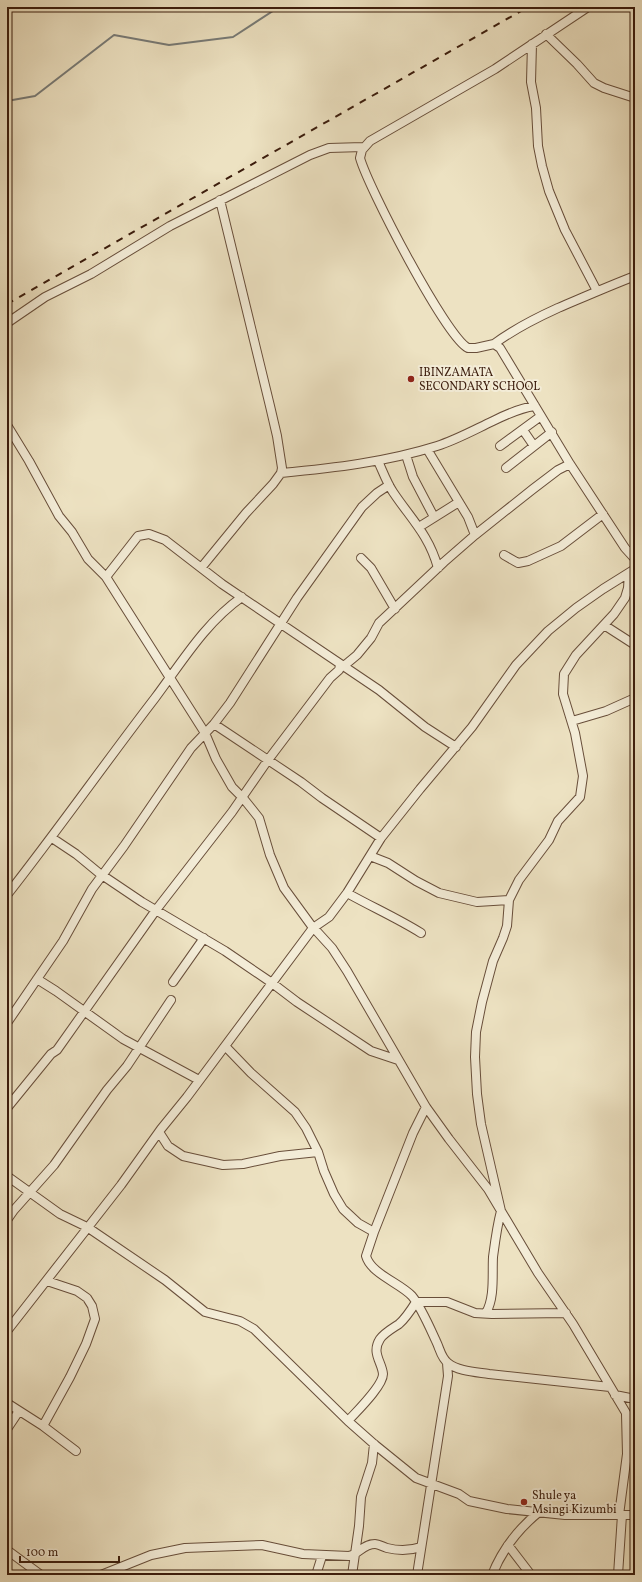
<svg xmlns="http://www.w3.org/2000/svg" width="642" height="1582" viewBox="0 0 642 1582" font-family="Vollkorn,serif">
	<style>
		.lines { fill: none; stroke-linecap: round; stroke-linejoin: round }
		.stream { stroke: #787b77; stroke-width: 2 }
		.street-casing { stroke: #684e3a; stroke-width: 10 }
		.street { stroke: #f3ecd7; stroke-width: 8 }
		.rail { stroke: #3b1c0c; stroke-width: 2; stroke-dasharray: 7 7; stroke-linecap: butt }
		.poi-dot { fill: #8f2418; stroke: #f3ecd7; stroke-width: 1.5 }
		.labels { text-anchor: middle; stroke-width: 4; stroke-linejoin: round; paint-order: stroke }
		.poi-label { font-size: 12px; fill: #3b1c0c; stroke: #f3ecd7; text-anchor: start }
	</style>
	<rect width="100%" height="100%" fill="#ede2c2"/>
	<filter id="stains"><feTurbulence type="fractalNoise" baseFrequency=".005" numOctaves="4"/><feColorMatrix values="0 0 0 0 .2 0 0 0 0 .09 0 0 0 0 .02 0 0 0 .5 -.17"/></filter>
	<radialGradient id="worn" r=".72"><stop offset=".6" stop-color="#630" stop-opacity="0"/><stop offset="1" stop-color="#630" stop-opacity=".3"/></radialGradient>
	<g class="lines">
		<!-- stream -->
		<path class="stream" d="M 7,101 L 35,96 L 114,35 L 169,45 L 233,37 L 279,7"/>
		<!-- street casing -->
		<g class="street-casing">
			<path id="street" d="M 588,7 L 495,69 L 370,141 L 362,150 L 360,158 C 368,187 446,337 468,348 L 476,348 L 494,344 L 500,348 L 570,464 L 625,548 L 635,559
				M 546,34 L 577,64 L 594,83 L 604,88 L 635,98
				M 532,44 L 531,82 L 536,108 L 538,146 L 542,166 L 549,191 L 565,230 L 597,291
				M 635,206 L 635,211
				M 7,323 L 45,297 L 91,274 L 170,226 L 310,155 L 329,148 L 363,147
				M 494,344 C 514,329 536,318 558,308 C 584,297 609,286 635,276
				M 7,425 L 29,461 L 59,516 L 72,532 L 88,559 L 106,577 L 205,733 L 216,759 L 232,787 L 243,798 L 259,818 L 270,855 L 284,888 L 311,925 L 332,948 L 347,971 L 426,1107 L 449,1139 L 488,1189 L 538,1273 L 573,1324 L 635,1428
				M 523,430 L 534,446
				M 500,446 L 541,416
				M 427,449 L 468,517 L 475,535
				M 406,455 L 413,477 L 434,517
				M 378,461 C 383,472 387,483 393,492 C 411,519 429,535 438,568
				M 506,468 L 552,432
				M 281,473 C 334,468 386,462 437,446 C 456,440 474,430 493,421 C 507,414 520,408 535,406
				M 419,527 L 459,502
				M 504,555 L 518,563 L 528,561 L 561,546 L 603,514
				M 361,558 L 371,568 L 395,609
				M 201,568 L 246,513 L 273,484 L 281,473 L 282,468 L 277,436 L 270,406 L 220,200
				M 106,577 L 138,536 L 149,534 L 165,540 L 222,584 L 379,690 L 425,727 L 456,747
				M 604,625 L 635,645
				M 572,721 L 606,711 L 635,698
				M 214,724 L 301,782 L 322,798 L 381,838
				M 52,838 L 76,854 L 99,873 L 142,902 L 225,951 L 272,983 L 297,1002 L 371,1051 L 398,1060
				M 370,856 L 388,863 L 416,881 L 439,893 L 477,902 L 509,900
				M 347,893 C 372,907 397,918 421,933
				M 7,895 C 58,830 105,763 155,698 C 182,662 205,623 242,597
				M 37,979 L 56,991 L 123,1039 L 199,1080
				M 173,982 L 204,938
				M 7,1023 L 63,941 L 92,889 L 124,846 L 191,748 L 214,724 L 230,703 L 297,598 L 362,507 L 377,493 L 389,485
				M 225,1046 L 251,1073 L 295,1112 L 306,1128 L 318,1152 L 324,1171 L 334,1194 L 343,1209 L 358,1223 L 374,1232
				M 426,1107 L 413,1133 L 374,1232 L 366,1256 C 371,1274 400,1283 412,1296 C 421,1307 430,1328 436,1341 C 440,1349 441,1358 448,1363 C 457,1371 476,1372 489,1374 L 610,1387
				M 7,1108 L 51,1054 L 57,1050 L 156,910 L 232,812 L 268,760 L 330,678 L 339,670 L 340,665 L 345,665 L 357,655 L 371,638 L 379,623 L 444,562 L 475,535 L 533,489 L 558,470 L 570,464
				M 159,1132 L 168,1146 L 183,1156 L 223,1165 L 243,1164 L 280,1156 L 318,1152
				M 7,1176 L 60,1214 L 87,1227 L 165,1280 L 205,1312 L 240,1321 L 254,1329 L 348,1421 L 374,1444 L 416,1478 L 459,1494 L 469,1501 L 507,1509 L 565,1515 L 635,1515
				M 7,1220 L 14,1210 L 54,1165 L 107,1090 L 127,1066 L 171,1000
				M 486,1313 C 495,1297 492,1275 493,1257 C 495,1242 497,1226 501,1211 L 481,1124 L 477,1094 L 475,1057 L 476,1032 L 482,1002 L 493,961 L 503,938 L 507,926 L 509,900 L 519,880 L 549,840 L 558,821 L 580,797 L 583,776 L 575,733 L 563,694 L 564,674 L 576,655 L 614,614 L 625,598 L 628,588 L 629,573
				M 7,1331 L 121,1185 L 161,1129 L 187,1097 L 313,928 L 329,917 L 347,893 L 381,838 L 420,789 L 472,727 L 516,665 L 548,631 L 576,608 L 603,589 L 635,569
				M 615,1395 L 635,1399
				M 7,1403 L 43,1426 L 76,1451
				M 348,1421 C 356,1412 383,1386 383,1374 C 382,1362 371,1353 380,1339 C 384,1333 393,1328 399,1324 C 406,1318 411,1310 416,1302 L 447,1302 L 475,1313 L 492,1314 L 566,1313
				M 43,1426 L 70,1377 L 86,1344 L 95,1319 L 92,1306 L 87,1298 L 77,1291 L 47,1281
				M 7,1429 L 19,1411
				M 619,1515 L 627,1454 L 626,1414
				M 508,1545 L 531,1575
				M 7,1550 L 41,1575
				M 101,1575 L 151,1555 L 185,1548 L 262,1545 L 303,1554 L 349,1556 C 359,1554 363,1544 375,1544 C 379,1544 383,1547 387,1548 C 399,1551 409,1551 421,1547
				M 316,1575 L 322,1556
				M 352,1575 L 359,1526 L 361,1497 L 372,1463 L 374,1444
				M 417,1575 L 448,1376 L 447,1363
				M 492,1575 C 502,1550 518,1529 539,1512
				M 618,1575 L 622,1515"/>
		</g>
		<!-- street -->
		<use href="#street" class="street"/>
		<!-- rail -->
		<path class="rail" d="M 7,304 L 528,7"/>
	</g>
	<!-- markers -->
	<g class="poi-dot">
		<circle cx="411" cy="379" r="4"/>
		<circle cx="524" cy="1502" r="4"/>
	</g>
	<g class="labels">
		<!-- poi labels -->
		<g class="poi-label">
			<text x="419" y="376">IBINZAMATA<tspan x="419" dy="14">SECONDARY SCHOOL</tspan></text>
			<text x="532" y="1499">Shule ya<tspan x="532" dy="14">Msingi Kizumbi</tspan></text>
		</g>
	</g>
	<!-- margin -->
	<rect width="642" height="1582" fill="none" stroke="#ede2c2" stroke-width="24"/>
	<rect x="8" y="8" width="626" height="1566" fill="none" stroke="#3b1c0c" stroke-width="2"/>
	<rect x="12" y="12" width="618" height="1558" fill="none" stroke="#3b1c0c"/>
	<!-- scale -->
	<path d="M20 1556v6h99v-6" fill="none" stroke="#3b1c0c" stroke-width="2"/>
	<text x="26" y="1556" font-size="12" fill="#3b1c0c" stroke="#f3ecd7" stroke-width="3" paint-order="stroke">100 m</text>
	<rect width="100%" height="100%" filter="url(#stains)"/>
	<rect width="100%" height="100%" fill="url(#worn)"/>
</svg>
